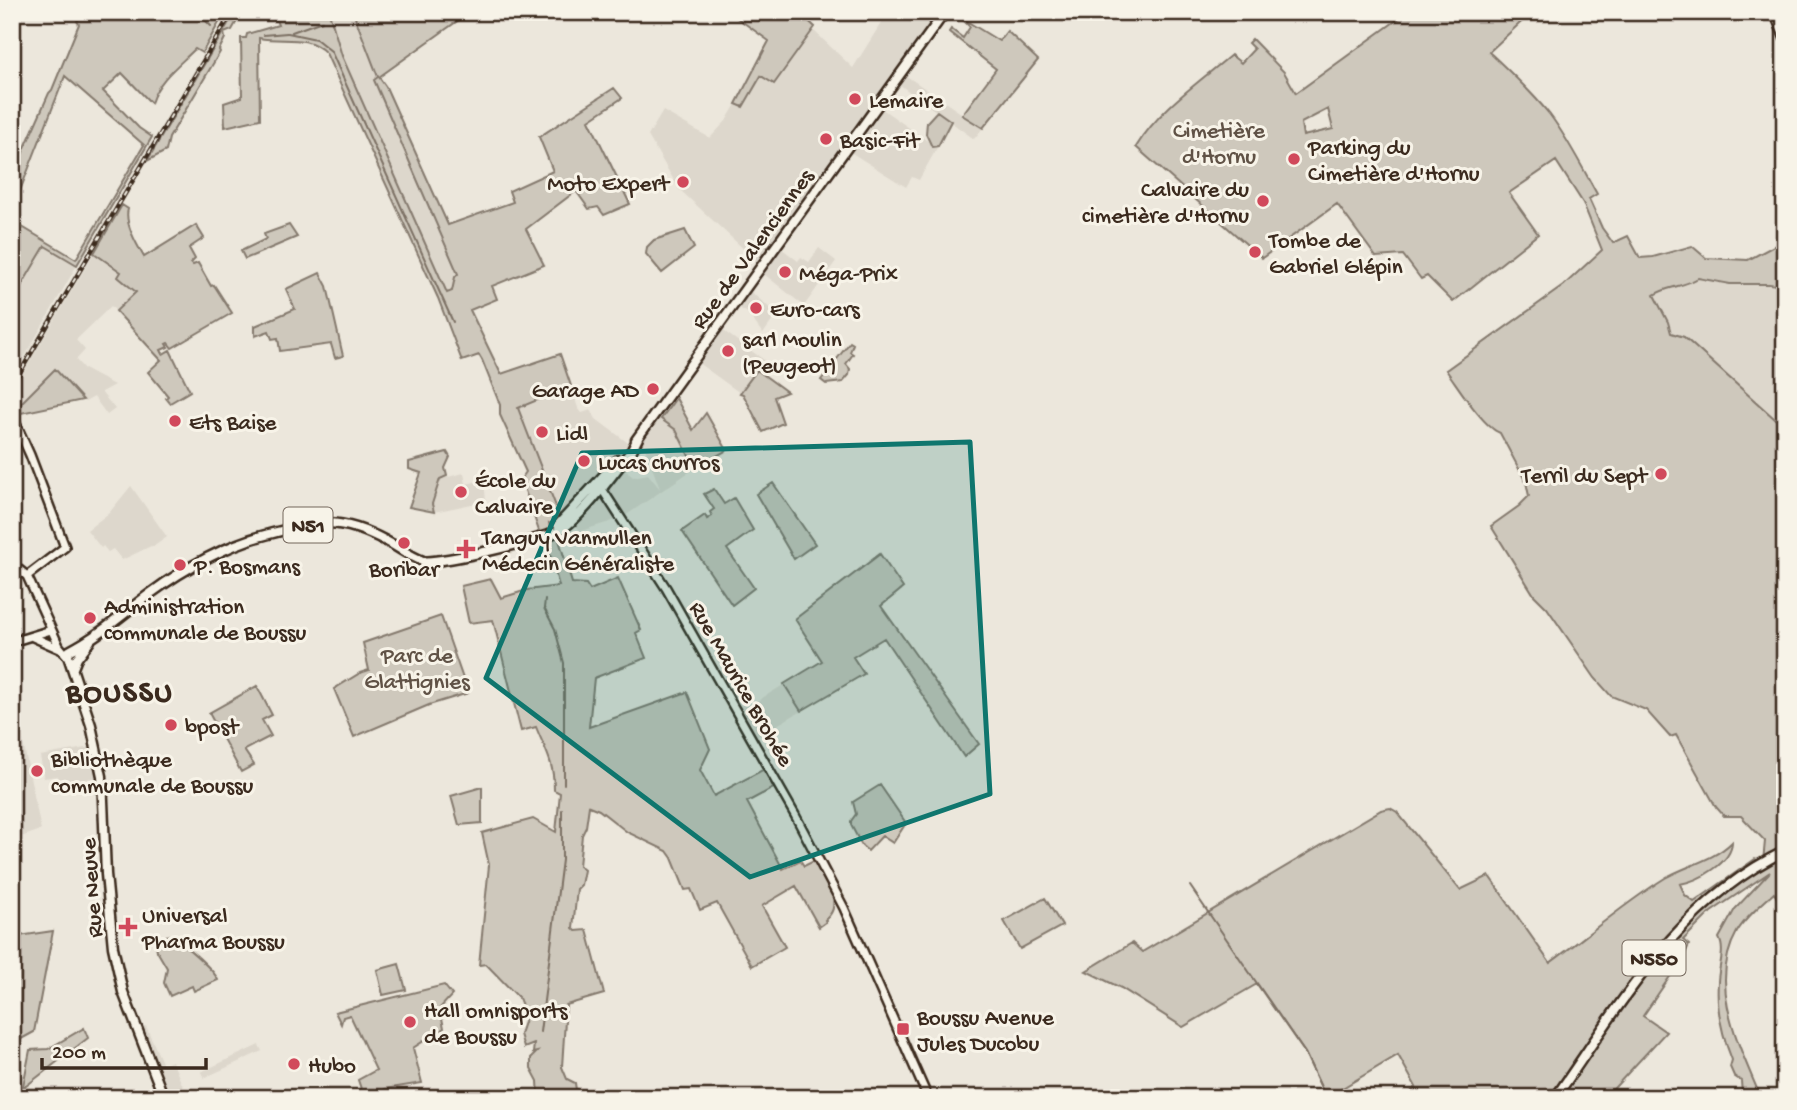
<svg xmlns="http://www.w3.org/2000/svg" width="1797" height="1110" viewBox="0 0 1797 1110" font-family="'Gochi Hand',sans-serif">
	<style>
		.built { fill: #ddd7cc }
		.green { fill: #cec8bc; stroke: #84796d; stroke-width: 2; fill-rule: evenodd }
		.lines { fill: none; stroke-linecap: round; stroke-linejoin: round }
		.stream { stroke: #7c7064; stroke-width: 2 }
		.secondary-casing { stroke: #3b2a1e; stroke-width: 12 }
		.primary-casing { stroke: #3b2a1e; stroke-width: 13 }
		.secondary { stroke: #f7f3e8; stroke-width: 7 }
		.primary { stroke: #f7f3e8; stroke-width: 8 }
		.rail-casing { stroke: #3b2a1e; stroke-width: 4.5 }
		.rail { stroke: #f7f3e8; stroke-width: 2; stroke-dasharray: 5; stroke-linecap: butt }
		.marked { fill: #0f766e; fill-opacity: 0.2; stroke: #0f766e; stroke-width: 5; stroke-linejoin: round }
		.poi-dot { fill: #d1495b; stroke: #f7f3e8; stroke-width: 2.5 }
		.labels { text-anchor: middle; stroke-width: 6; stroke-linejoin: round; paint-order: stroke }
		.shield { fill: #f7f3e8; stroke: #73665b; stroke-width: 2 }
		.shield-label { font-size: 21px; font-weight: bold; fill: #3b2a1e }
		.poi-label { font-size: 23px; fill: #3b2a1e; stroke: #f7f3e8; text-anchor: start }
		.park-label { font-size: 23px; fill: #605246; stroke: #f7f3e8 }
		.street-label { font-size: 23px; fill: #3b2a1e; stroke: #f7f3e8 }
		.district-label { font-size: 30px; font-weight: bold; letter-spacing: 2px; fill: #3b2a1e; stroke: #f7f3e8 }
	</style>
	<rect width="100%" height="100%" fill="#ece7dc"/>
	<filter id="ink" filterUnits="userSpaceOnUse"><feTurbulence type="fractalNoise" baseFrequency=".0143" numOctaves="2"/><feDisplacementMap in="SourceGraphic" scale="14" xChannelSelector="R" yChannelSelector="G"/><feConvolveMatrix kernelMatrix="1 2 1 2 8 2 1 2 1" color-interpolation-filters="sRGB"/></filter>
	<g filter="url(#ink)">
		<!-- built -->
		<path class="built" d="M 329,12 L 353,13 L 378,77 L 374,81 L 458,275 L 455,277 L 452,291 L 447,294 L 342,56 Z
			M 888,12 L 945,12 L 902,73 L 983,128 L 974,139 L 896,82 L 878,106 L 929,142 L 932,147 L 938,146 L 919,180 L 912,177 L 906,187 L 847,150 L 777,245 L 798,261 L 801,257 L 809,262 L 819,248 L 836,261 L 804,306 L 759,270 L 762,266 L 679,189 L 648,136 L 663,111 L 710,138 L 726,121 L 736,104 L 743,106 L 762,76 L 774,84 L 813,30 L 853,68 Z
			M 45,246 L 77,265 L 12,379 L 12,312 L 19,290 Z
			M 94,253 L 121,272 L 118,277 L 136,292 L 116,311 L 111,306 L 76,340 L 85,350 L 76,360 L 84,369 L 114,385 L 101,392 L 115,409 L 107,415 L 94,397 L 85,402 L 55,369 L 16,408 L 12,405 L 12,392 Z
			M 1698,278 L 1724,283 L 1765,284 L 1785,289 L 1785,428 L 1684,337 L 1671,333 L 1649,296 L 1669,288 L 1688,284 Z
			M 746,288 L 777,314 L 763,334 L 748,313 L 734,305 Z
			M 718,327 L 764,360 L 740,393 L 694,360 Z
			M 571,386 L 578,408 L 582,413 L 591,410 L 596,419 L 631,445 L 589,492 L 560,517 L 518,408 Z
			M 655,415 L 676,430 L 695,468 L 622,518 L 581,531 L 575,526 L 569,528 L 620,464 L 633,477 L 648,474 L 660,489 L 645,448 L 636,442 Z
			M 464,473 L 466,484 L 484,480 L 486,501 L 434,512 L 432,504 L 440,479 Z
			M 131,486 L 167,537 L 153,547 L 151,546 L 122,560 L 113,549 L 108,552 L 103,546 L 101,548 L 87,530 L 109,513 Z
			M 785,684 L 801,711 L 753,739 L 735,709 L 746,702 L 749,706 Z
			M 12,701 L 22,737 L 41,830 L 12,840 Z
			M 96,746 L 102,776 L 59,785 L 57,776 L 44,778 L 40,756 Z
			M 146,1026 L 163,1065 L 172,1061 L 188,1098 L 164,1098 L 137,1029 Z
			M 259,1045 L 262,1051 L 204,1078 L 201,1072 Z"/>
		<!-- green -->
		<path class="green" d="M 85,12 L 225,12 L 202,53 L 195,49 C 178,66 159,79 151,103 L 122,73 L 103,91 L 139,128 L 152,137 L 77,265 L 45,246 L 19,290 L 12,286 L 12,221 L 76,259 L 144,145 L 65,76 L 12,211 L 12,177 L 49,93 L 52,90 L 79,24 L 77,21 Z
			M 235,12 L 242,12 L 232,30 L 224,33 L 225,38 L 219,50 L 220,52 L 169,138 L 166,151 L 147,161 Z
			M 273,12 L 329,12 L 342,56 L 447,293 L 452,291 L 455,277 L 458,274 L 374,80 L 378,77 L 353,12 L 470,12 L 379,77 L 386,87 L 448,225 L 513,202 L 509,191 L 553,171 L 539,137 L 614,88 L 622,98 L 589,120 L 630,204 L 604,215 L 598,207 L 589,209 L 576,191 L 526,229 L 544,265 L 492,286 L 497,299 L 470,310 L 501,374 L 560,354 L 571,386 L 518,408 L 560,517 L 552,524 L 549,523 L 550,530 L 535,536 L 539,531 L 521,479 L 526,472 L 500,415 L 500,405 L 482,360 L 479,355 L 462,361 L 438,298 L 326,53 C 306,33 284,43 259,38 L 260,119 L 225,127 L 224,103 L 242,97 L 241,38 L 246,38 L 247,34 L 278,25 Z
			M 729,12 L 799,12 L 815,27 L 774,84 L 761,76 L 743,107 L 736,104 L 769,41 Z
			M 1395,12 L 1532,12 L 1489,52 C 1510,72 1532,92 1550,115 C 1568,139 1582,167 1597,194 L 1589,199 L 1602,228 L 1613,243 L 1628,236 L 1640,258 L 1653,257 L 1692,246 L 1706,258 L 1748,260 L 1785,240 L 1785,286 L 1769,284 L 1730,284 L 1698,278 C 1684,287 1668,286 1654,295 L 1668,322 L 1671,333 L 1684,337 L 1785,428 L 1785,910 L 1774,893 C 1761,905 1746,917 1737,932 C 1707,985 1740,1047 1760,1096 L 1759,1098 L 1738,1098 L 1742,1094 L 1741,1081 L 1734,1076 L 1730,1067 L 1732,1060 C 1722,1035 1716,1009 1718,982 C 1718,968 1726,951 1719,938 L 1735,909 L 1770,872 L 1711,912 L 1683,940 L 1689,945 L 1684,956 L 1643,1016 L 1666,1032 L 1605,1098 L 1405,1098 L 1416,1087 L 1398,1055 L 1336,1092 L 1337,1098 L 1326,1098 L 1305,1053 L 1257,984 L 1183,1027 L 1121,988 L 1086,971 L 1132,943 L 1142,952 L 1381,810 L 1390,808 L 1397,812 L 1460,890 L 1489,876 L 1550,963 C 1588,935 1625,903 1665,878 C 1687,865 1713,861 1732,842 C 1732,863 1698,881 1680,884 L 1685,895 L 1694,902 L 1755,859 L 1763,862 L 1765,841 L 1741,816 L 1724,816 L 1716,807 L 1676,735 L 1670,737 L 1646,710 L 1611,696 L 1595,678 L 1547,608 L 1534,595 L 1491,526 L 1519,506 L 1529,496 L 1526,482 L 1500,433 C 1483,427 1458,386 1446,370 L 1563,286 L 1602,250 L 1583,203 L 1556,161 L 1509,193 L 1538,234 L 1453,302 L 1427,276 L 1421,279 L 1403,255 L 1376,257 L 1337,204 L 1262,258 L 1136,147 C 1159,109 1198,83 1231,55 L 1241,63 L 1254,49 L 1248,43 L 1252,39 L 1284,72 L 1296,93 L 1401,17 ZM 1328,109 L 1333,129 L 1303,136 L 1301,123 Z
			M 960,17 L 999,41 L 1007,31 L 1038,60 L 983,128 L 962,115 L 996,69 L 949,32 L 951,29 L 963,38 L 970,27 Z
			M 937,111 L 951,121 L 938,146 L 932,147 L 926,134 L 927,122 Z
			M 122,205 L 128,209 C 124,223 137,245 144,257 L 196,225 L 204,238 L 189,248 L 195,259 L 191,263 L 193,265 L 198,263 L 211,286 L 214,285 L 232,313 L 172,348 L 168,343 L 166,344 L 168,347 L 161,350 L 163,354 L 170,350 L 190,391 L 170,403 L 166,398 L 168,396 L 148,372 L 161,360 L 116,311 L 136,292 L 118,277 L 121,272 L 94,253 Z
			M 289,225 L 297,237 L 245,259 L 241,251 L 266,239 L 264,234 Z
			M 685,230 L 694,248 L 662,273 L 646,254 L 647,247 L 654,240 Z
			M 320,273 L 327,286 L 343,356 L 335,358 L 331,344 L 280,351 L 278,338 L 272,339 L 269,331 L 255,336 L 255,326 L 295,309 L 286,289 Z
			M 850,342 L 853,344 L 850,352 L 853,354 L 846,364 L 850,369 L 849,375 L 843,382 L 826,384 L 821,380 Z
			M 55,369 L 83,400 L 21,413 L 16,408 Z
			M 757,370 L 787,392 L 774,397 L 783,423 L 763,432 L 743,394 L 740,393 Z
			M 676,398 L 693,430 L 706,413 L 727,450 L 695,468 L 676,430 L 661,419 Z
			M 447,452 L 450,457 L 445,468 L 447,476 L 440,479 L 432,504 L 434,512 L 409,507 L 421,473 L 409,469 L 409,462 Z
			M 773,483 L 815,544 L 794,559 L 756,494 Z
			M 714,489 L 724,504 L 734,498 L 753,530 L 727,549 L 754,588 L 732,605 L 682,531 L 705,515 L 707,519 L 712,516 L 710,512 L 714,509 L 704,494 Z
			M 557,533 L 572,583 L 586,584 L 590,590 L 618,578 L 641,630 L 636,633 L 646,658 L 594,678 L 589,727 L 687,692 L 710,749 L 700,770 L 714,796 L 768,767 L 779,785 L 747,802 L 783,869 L 800,860 L 804,866 L 818,859 L 836,894 L 833,896 C 834,907 834,912 825,920 L 826,922 L 819,927 L 796,886 L 762,906 L 785,947 L 752,966 L 717,903 L 700,910 L 691,889 L 685,890 L 672,858 L 667,851 L 627,832 L 599,810 L 589,806 L 586,827 L 582,835 L 579,866 L 584,870 L 581,885 L 577,889 L 573,928 L 576,931 L 587,930 L 604,994 L 566,1005 L 562,1067 L 567,1079 L 575,1083 L 576,1090 L 570,1098 L 539,1098 L 538,1081 L 531,1068 L 531,1058 L 537,1052 L 533,1053 L 534,1044 L 524,1048 L 520,1034 L 526,1016 L 519,998 L 486,964 L 479,965 L 489,865 L 482,833 L 533,819 L 556,832 L 560,793 L 554,790 C 554,762 546,752 536,727 L 521,731 L 493,620 L 469,623 L 461,586 L 491,579 L 501,598 L 527,590 L 559,586 L 545,537 Z
			M 880,554 L 903,588 L 881,606 L 979,744 L 964,757 L 884,638 L 853,657 L 864,674 L 801,711 L 784,684 L 822,661 L 795,619 Z
			M 441,616 L 468,693 L 429,705 L 354,737 L 334,689 L 360,673 L 369,670 L 363,643 Z
			M 257,686 L 272,715 L 262,720 L 271,736 L 244,750 L 254,765 L 241,772 L 209,713 Z
			M 880,785 L 906,823 L 893,843 L 882,836 L 868,851 L 862,846 L 851,825 L 851,821 L 856,814 L 853,802 Z
			M 482,787 L 482,823 L 459,825 L 451,796 Z
			M 1045,898 L 1062,926 L 1020,949 L 1004,921 Z
			M 53,931 L 34,1032 L 12,1044 L 12,937 Z
			M 172,935 C 183,945 214,968 218,980 L 194,991 L 192,986 L 170,996 L 164,983 L 167,968 L 157,951 L 156,944 L 166,936 Z
			M 399,964 L 406,990 L 383,995 L 377,970 Z
			M 444,985 L 452,995 L 440,1008 L 444,1028 L 413,1048 L 422,1083 L 385,1089 L 390,1098 L 344,1098 L 361,1089 L 358,1080 L 376,1070 L 350,1015 L 343,1017 L 341,1024 L 335,1012 Z
			M 84,1028 L 88,1038 L 26,1086 L 23,1086 L 30,1050 L 48,1049 Z"/>
		<g class="lines">
			<!-- stream -->
			<path class="stream" d="M 197,12 L 211,26
				M 292,32 L 322,21
				M 288,33 L 316,39 L 331,51 L 453,322
				M 263,35 L 287,33
				M 545,600 L 544,608 L 555,629 L 564,663 L 564,784
				M 1190,886 L 1305,1053 L 1326,1098
				M 540,1032 L 562,860 L 562,810"/>
			<!-- secondary casing -->
			<g class="secondary-casing">
				<path id="secondary" d="M 1774,12 L 1785,39
					M 12,23 L 17,12
					M 12,415 L 30,455 L 65,547 L 27,576
					M 600,486 L 666,588 L 795,815 L 844,908 L 928,1098
					M 12,564 L 27,576 L 59,646 L 68,657
					M 33,637 L 60,649
					M 12,642 L 51,630"/>
			</g>
			<!-- primary casing -->
			<g class="primary-casing">
				<path id="primary" d="M 636,440 L 945,12
					M 558,525 L 618,460
					M 73,668 L 77,658 L 90,641
					M 164,1098 L 123,992 L 113,947 L 106,874 L 102,776 L 91,725 L 68,656 L 69,651 C 99,636 124,613 151,593 C 185,568 228,544 269,534 C 319,521 340,516 386,541 C 398,547 411,557 423,561 C 436,565 551,538 562,529 C 588,510 612,475 632,450 L 638,438
					M 1555,1098 C 1621,1004 1677,903 1785,851"/>
			</g>
			<!-- secondary -->
			<use href="#secondary" class="secondary"/>
			<!-- primary -->
			<use href="#primary" class="primary"/>
			<!-- rail casing -->
			<g class="rail-casing">
				<path id="rail" d="M 12,386 L 232,12"/>
			</g>
			<!-- rail -->
			<use href="#rail" class="rail"/>
		</g>
	</g>
	<!-- marked area -->
	<path class="marked" d="M 970,442 L 990,794 L 750,877 L 486,678 L 582,453 Z"/>
	<!-- markers -->
	<g class="poi-dot">
		<circle cx="855" cy="99" r="7"/>
		<circle cx="826" cy="139" r="7"/>
		<circle cx="1294" cy="159" r="7"/>
		<circle cx="683" cy="182" r="7"/>
		<circle cx="1263" cy="201" r="7"/>
		<circle cx="1255" cy="252" r="7"/>
		<circle cx="785" cy="272" r="7"/>
		<circle cx="756" cy="308" r="7"/>
		<circle cx="728" cy="351" r="7"/>
		<circle cx="653" cy="389" r="7"/>
		<circle cx="175" cy="421" r="7"/>
		<circle cx="542" cy="432" r="7"/>
		<circle cx="584" cy="461" r="7"/>
		<circle cx="1661" cy="474" r="7"/>
		<circle cx="461" cy="492" r="7"/>
		<circle cx="404" cy="543" r="7"/>
		<path d="M462.5 538.5h7v7h7v7h-7v7h-7v-7h-7v-7h7z"/>
		<circle cx="180" cy="565" r="7"/>
		<circle cx="90" cy="618" r="7"/>
		<circle cx="171" cy="725" r="7"/>
		<circle cx="37" cy="771" r="7"/>
		<path d="M124.5 916.5h7v7h7v7h-7v7h-7v-7h-7v-7h7z"/>
		<circle cx="410" cy="1022" r="7"/>
		<rect x="896" y="1022" width="14" height="14" rx="3.5"/>
		<circle cx="294" cy="1064" r="7"/>
	</g>
	<g class="labels">
		<!-- shield labels -->
		<g class="shield">
			<rect x="283.5" y="507.5" width="49" height="35" rx="5"/>
			<rect x="1622.5" y="940.5" width="63" height="35" rx="5"/>
		</g>
		<g class="shield-label">
			<text x="308" y="532">N51</text>
			<text x="1654" y="965">N550</text>
		</g>
		<!-- poi labels -->
		<g class="poi-label">
			<text x="869" y="107">Lemaire</text>
			<text x="840" y="147">Basic-Fit</text>
			<text x="1308" y="154">Parking du<tspan x="1308" dy="26">Cimetière d'Hornu</tspan></text>
			<text x="669" y="190" text-anchor="end">Moto Expert</text>
			<text x="1249" y="196" text-anchor="end">Calvaire du<tspan x="1249" dy="26">cimetière d'Hornu</tspan></text>
			<text x="1269" y="247">Tombe de<tspan x="1269" dy="26">Gabriel Glépin</tspan></text>
			<text x="799" y="280">Méga-Prix</text>
			<text x="770" y="316">Euro-cars</text>
			<text x="742" y="346">sarl Moulin<tspan x="742" dy="26">(Peugeot)</tspan></text>
			<text x="639" y="397" text-anchor="end">Garage AD</text>
			<text x="189" y="429">Ets Baise</text>
			<text x="556" y="440">Lidl</text>
			<text x="598" y="469">Lucas churros</text>
			<text x="1647" y="482" text-anchor="end">Terril du Sept</text>
			<text x="475" y="487">École du<tspan x="475" dy="26">Calvaire</tspan></text>
			<text x="482" y="544">Tanguy Vanmullen<tspan x="482" dy="26">Médecin Généraliste</tspan></text>
			<text x="194" y="573">P. Bosmans</text>
			<text x="404" y="576" text-anchor="middle">Boribar</text>
			<text x="104" y="613">Administration<tspan x="104" dy="26">communale de Boussu</tspan></text>
			<text x="185" y="733">bpost</text>
			<text x="51" y="766">Bibliothèque<tspan x="51" dy="26">communale de Boussu</tspan></text>
			<text x="142" y="922">Universal<tspan x="142" dy="26">Pharma Boussu</tspan></text>
			<text x="424" y="1017">Hall omnisports<tspan x="424" dy="26">de Boussu</tspan></text>
			<text x="917" y="1024">Boussu Avenue<tspan x="917" dy="26">Jules Ducobu</tspan></text>
			<text x="308" y="1072">Hubo</text>
		</g>
		<!-- park labels -->
		<g class="park-label">
			<text x="1219" y="137">Cimetière<tspan x="1219" dy="26">d'Hornu</tspan></text>
			<text x="417" y="662">Parc de<tspan x="417" dy="26">Glattignies</tspan></text>
		</g>
		<!-- street labels -->
		<g class="street-label">
			<text transform="translate(751 248) rotate(-54)" y="8">Rue de Valenciennes</text>
			<text transform="translate(743 683) rotate(60)" y="8">Rue Maurice Brohée</text>
			<text transform="translate(90 888) rotate(-94)" y="8">Rue Neuve</text>
		</g>
		<!-- district labels -->
		<g class="district-label">
			<text x="120" y="701">BOUSSU</text>
		</g>
	</g>
	<!-- margin -->
	<rect width="1797" height="1110" fill="none" stroke="#f7f3e8" stroke-width="42"/>
	<rect x="21" y="21" width="1755" height="1068" fill="none" stroke="#3b2a1e" stroke-width="2.5" filter="url(#ink)"/>
	<!-- scale -->
	<path d="M42 1058v10h164v-10" fill="none" stroke="#3b2a1e" stroke-width="3.5"/>
	<text x="52" y="1058" font-size="21" fill="#3b2a1e" stroke="#f7f3e8" stroke-width="5" paint-order="stroke">200 m</text>
</svg>
